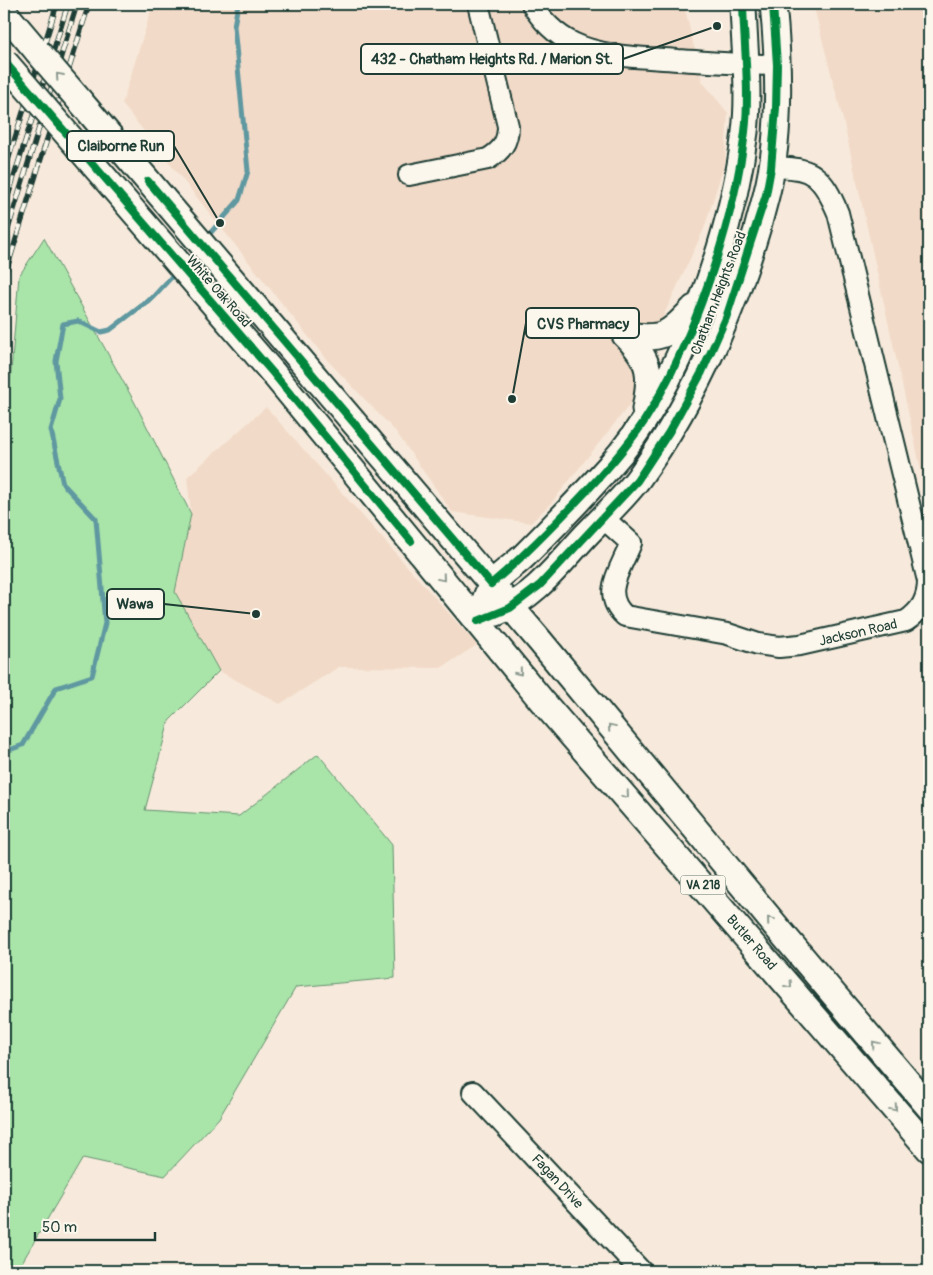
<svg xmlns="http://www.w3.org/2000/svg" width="933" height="1275" viewBox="0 0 933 1275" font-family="Pangolin,sans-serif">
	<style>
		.built { fill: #f2dac8 }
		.green { fill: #a9e4a9; stroke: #64906e }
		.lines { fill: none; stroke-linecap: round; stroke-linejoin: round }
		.stream { stroke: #5f98a0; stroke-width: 5 }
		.minor-casing { stroke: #1f3d34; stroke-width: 24 }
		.major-casing { stroke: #1f3d34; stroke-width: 29 }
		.minor { stroke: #fbf7ec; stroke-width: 20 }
		.major { stroke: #fbf7ec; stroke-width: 25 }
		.rail-casing { stroke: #1f3d34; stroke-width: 5.5 }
		.rail { stroke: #fbf7ec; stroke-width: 4; stroke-dasharray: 11; stroke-linecap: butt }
		.major-bridge-casing { stroke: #1f3d34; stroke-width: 29; stroke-linecap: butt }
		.major-bridge { stroke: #fbf7ec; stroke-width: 25 }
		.cycleway-casing { stroke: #fbf7ec; stroke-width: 11 }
		.cycleway { stroke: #00873e; stroke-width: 8 }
		.oneway { stroke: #8d9a90 }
		.labels { text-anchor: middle; stroke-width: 4; stroke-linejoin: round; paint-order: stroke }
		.shield { fill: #fbf7ec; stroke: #61756b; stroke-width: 1 }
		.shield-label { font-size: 12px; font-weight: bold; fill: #1f3d34 }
		.street-label { font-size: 14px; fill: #1f3d34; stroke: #fbf7ec }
		.leader { fill: none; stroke: #1f3d34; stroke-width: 2 }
		.callout-dot { fill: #1f3d34; stroke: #fbf7ec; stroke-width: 2 }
		.callout { fill: #fbf7ec; stroke: #1f3d34; stroke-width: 2 }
		.callout-label { font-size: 15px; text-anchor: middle; font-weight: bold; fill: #1f3d34 }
	</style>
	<rect width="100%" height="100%" fill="#f7eadc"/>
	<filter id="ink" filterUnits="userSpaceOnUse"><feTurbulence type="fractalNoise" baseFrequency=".02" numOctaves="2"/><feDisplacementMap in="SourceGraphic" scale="10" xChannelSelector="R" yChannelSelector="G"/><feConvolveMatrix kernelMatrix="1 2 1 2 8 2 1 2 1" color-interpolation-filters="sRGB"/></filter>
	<g filter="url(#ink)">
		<!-- built -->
		<path class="built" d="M 153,4 L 684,4 L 702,81 L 728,113 L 725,162 L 704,229 L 637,373 L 638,394 L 553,501 L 531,523 L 452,512 L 396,432 L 328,361 L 122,104 Z
			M 813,4 L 929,4 L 929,506 L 844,124 Z
			M 266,407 L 477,645 L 441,668 L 339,667 L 280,704 L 219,671 L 175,592 L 191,514 L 187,477 Z"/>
		<!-- green -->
		<path class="green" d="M 44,238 L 135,403 L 191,514 L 175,592 L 219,671 L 169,721 L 145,810 L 239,816 L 318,754 L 392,845 L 395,978 L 296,987 L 219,1118 L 165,1176 L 83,1158 L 17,1271 L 4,1271 L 4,455 L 19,276 Z"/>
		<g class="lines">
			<!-- stream -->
			<path class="stream" d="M 206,238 L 239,200 L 248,171 L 234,26 L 238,4
				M 4,752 L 23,745 L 56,688 L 92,676 L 105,623 L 96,519 L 63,484 L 51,430 L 60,399 L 56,361 L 63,324 L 78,321 L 101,332 L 110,330 L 153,297 L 177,271"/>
			<!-- minor casing -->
			<g class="minor-casing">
				<path id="minor" d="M 532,4 C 541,20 556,35 573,43 C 604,58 644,57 678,60 C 711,62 744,65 777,65
					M 409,175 L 488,159 C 501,151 508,143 508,126 L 478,4
					M 602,517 L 631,543 C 621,569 600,594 625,616 L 728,634 L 758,644 L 779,647 L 800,645 L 906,621 C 921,611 928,599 928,581 L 838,213 C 823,177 812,165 771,168
					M 473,1092 L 641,1271"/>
			</g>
			<!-- major casing -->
			<g class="major-casing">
				<path id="major" d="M 4,12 L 37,51
					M 80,101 L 540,641 L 780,931 L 929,1107
					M 625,335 C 651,361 652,374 645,409
					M 625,335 C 664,340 667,336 694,308
					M 273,373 L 542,701 L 929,1149
					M 485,600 C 494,574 510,571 527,553 C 555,525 582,497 608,468 C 680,389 732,237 745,132 C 750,90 744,46 743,4
					M 496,613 C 534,598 559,564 586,535 C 603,517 623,499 638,479 C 697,397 742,294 766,196 C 781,138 779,63 773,4"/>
			</g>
			<!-- minor -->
			<use href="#minor" class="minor"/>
			<!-- major -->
			<use href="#major" class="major"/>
			<!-- rail casing -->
			<g class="rail-casing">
				<path id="rail" d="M 4,173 L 57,4
					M 4,209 L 68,4
					M 4,242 L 77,4
					M 4,278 L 89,4"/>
			</g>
			<!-- rail -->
			<use href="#rail" class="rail"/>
			<!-- major-bridge casing -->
			<g class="major-bridge-casing">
				<path id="major-bridge" d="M 37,51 L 80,101
					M 4,61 L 273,373"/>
			</g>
			<!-- major-bridge -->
			<use href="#major-bridge" class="major-bridge"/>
			<!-- cycleway casing -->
			<g class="cycleway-casing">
				<path id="cycleway" d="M 4,61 L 273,373 L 411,541
					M 148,181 L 491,584 C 522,558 549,530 577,501 C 601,476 624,451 643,423 C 693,345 734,223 745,132 C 750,90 744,46 743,4
					M 478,621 L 510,608 L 540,585 L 637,481 L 669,432 L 702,372 L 726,318 L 766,195 L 771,168 L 776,108 L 777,65 L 773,4"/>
			</g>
			<!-- cycleway -->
			<use href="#cycleway" class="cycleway"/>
		</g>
		<!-- one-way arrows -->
		<defs><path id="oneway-chevron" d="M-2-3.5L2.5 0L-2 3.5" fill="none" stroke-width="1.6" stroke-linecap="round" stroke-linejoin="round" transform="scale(1.25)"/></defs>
		<g class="oneway">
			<use href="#oneway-chevron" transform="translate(59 76) rotate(-131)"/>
			<use href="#oneway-chevron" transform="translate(442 578) rotate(50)"/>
			<use href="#oneway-chevron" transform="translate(519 672) rotate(51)"/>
			<use href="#oneway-chevron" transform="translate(611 727) rotate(-130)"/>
			<use href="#oneway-chevron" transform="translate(626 795) rotate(49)"/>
			<use href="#oneway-chevron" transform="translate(770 920) rotate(-130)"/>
			<use href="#oneway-chevron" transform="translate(789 985) rotate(49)"/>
			<use href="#oneway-chevron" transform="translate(875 1044) rotate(-130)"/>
			<use href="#oneway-chevron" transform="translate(894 1108) rotate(50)"/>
		</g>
	</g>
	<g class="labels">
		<!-- shield labels -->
		<rect class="shield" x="680.5" y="875.5" width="45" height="19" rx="4"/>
		<g class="shield-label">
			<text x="703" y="889">VA 218</text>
		</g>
		<!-- street labels -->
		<g class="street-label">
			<text transform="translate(219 291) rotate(49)" y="5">White Oak Road</text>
			<text transform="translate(718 293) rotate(-69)" y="5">Chatham Heights Road</text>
			<text transform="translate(858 632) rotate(-13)" y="5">Jackson Road</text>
			<text transform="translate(752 942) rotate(49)" y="5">Butler Road</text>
			<text transform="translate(558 1181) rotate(47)" y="5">Fagan Drive</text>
		</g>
	</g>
	<!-- callouts -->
	<path class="leader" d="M717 26L623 59M220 223L174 146M512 399L526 323M256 614L164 604"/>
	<g class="callout-dot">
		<circle cx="717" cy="26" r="5"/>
		<circle cx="220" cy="223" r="5"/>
		<circle cx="512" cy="399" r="5"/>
		<circle cx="256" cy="614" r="5"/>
	</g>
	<g class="callout">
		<rect x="361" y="44" width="262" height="30" rx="5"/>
		<rect x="67" y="131" width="107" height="30" rx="5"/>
		<rect x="526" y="308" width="113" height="30" rx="5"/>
		<rect x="107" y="589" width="57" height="30" rx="5"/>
	</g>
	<g class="callout-label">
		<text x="492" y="64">432 - Chatham Heights Rd. / Marion St.</text>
		<text x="121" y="151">Claiborne Run</text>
		<text x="583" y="329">CVS Pharmacy</text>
		<text x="135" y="609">Wawa</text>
	</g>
	<!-- margin -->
	<rect width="933" height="1275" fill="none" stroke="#fbf7ec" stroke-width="20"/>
	<rect x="10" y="10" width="913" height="1255" fill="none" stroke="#1f3d34" stroke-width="2" filter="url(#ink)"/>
	<!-- scale -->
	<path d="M35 1232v8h120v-8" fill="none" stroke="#1f3d34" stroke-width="2.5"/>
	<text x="42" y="1232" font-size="15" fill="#1f3d34" stroke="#fbf7ec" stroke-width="4" paint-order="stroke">50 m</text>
</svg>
